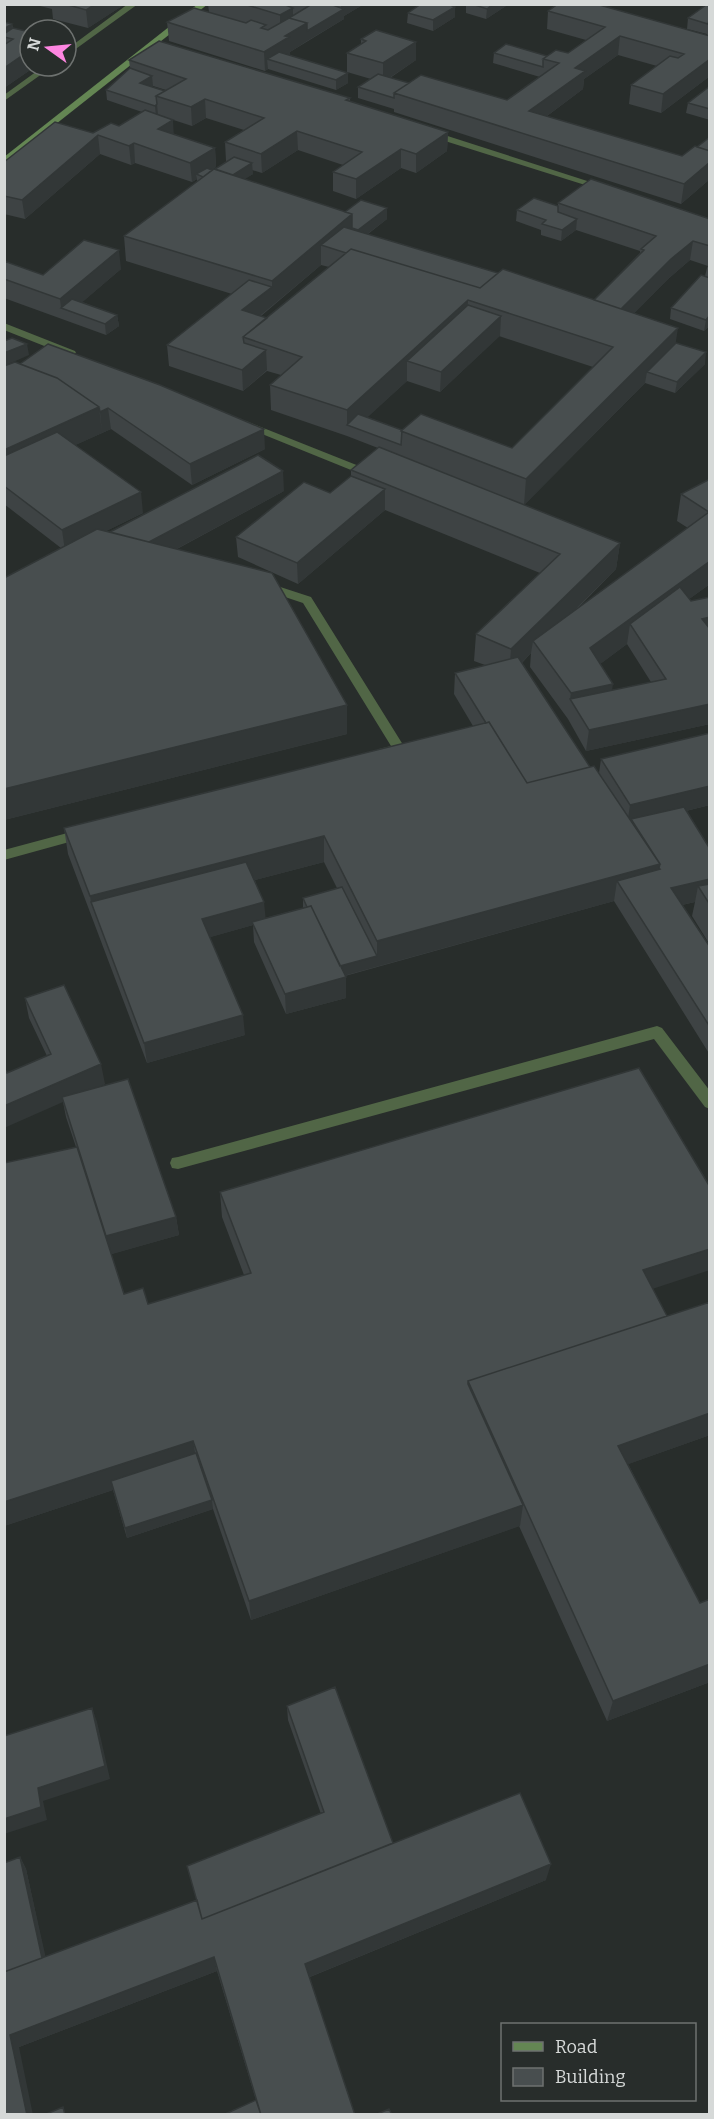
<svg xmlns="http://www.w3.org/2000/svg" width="714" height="2119" viewBox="0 0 714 2119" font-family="Bitter,serif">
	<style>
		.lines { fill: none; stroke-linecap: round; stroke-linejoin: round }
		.lane { fill: #516646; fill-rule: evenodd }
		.street { fill: #516646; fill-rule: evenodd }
		.secondary { fill: #648653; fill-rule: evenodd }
		.wall { fill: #3e4344; fill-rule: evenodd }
		.shaded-wall { fill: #323737 }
		.building { fill: #484e4f; stroke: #323737; stroke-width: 1.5 }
	</style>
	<rect width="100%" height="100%" fill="#282d2b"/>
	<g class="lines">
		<!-- lane -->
		<path class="lane" d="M 4,323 L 75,351 L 76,353 L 67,355 L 4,330 Z
			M 246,421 L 359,466 L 361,468 L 359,470 L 351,470 L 242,426 L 242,422 Z
			M 265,582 L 311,597 L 405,748 L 404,751 L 384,756 L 379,755 L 378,752 L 379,749 L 391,746 L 303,603 L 261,589 L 261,583 Z
			M 86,828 L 93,833 L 91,836 L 4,860 L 4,850 Z
			M 657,1026 L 662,1028 L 710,1091 L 710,1109 L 705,1107 L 654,1039 L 178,1169 L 172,1168 L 170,1163 L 172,1158 L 178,1157 Z"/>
		<!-- street -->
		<path class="street" d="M 128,4 L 138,4 L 66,56 L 66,50 Z
			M 44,66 L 53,66 L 4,101 L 4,95 Z
			M 426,131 L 432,131 L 609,188 L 601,190 L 426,135 Z"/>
		<!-- secondary -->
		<path class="secondary" d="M 198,4 L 208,4 L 4,165 L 4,157 Z"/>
	</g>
	<!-- wall -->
	<path class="wall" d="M 32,4 L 125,4 L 88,28 L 53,19 L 52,9 Z
		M 208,4 L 364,4 L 344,16 L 344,19 L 290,52 L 290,55 L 348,83 L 336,90 L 268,69 L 265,71 L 169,41 L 167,22 L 209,12 Z
		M 412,4 L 448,4 L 455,7 L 455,17 L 433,31 L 407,23 L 408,13 L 418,6 Z
		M 466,4 L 509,4 L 486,19 L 466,13 Z
		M 710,6 L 710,76 L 661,113 L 629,104 L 631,85 L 657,66 L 618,55 L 584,79 L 583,89 L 547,116 L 682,156 L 697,147 L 710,137 L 710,179 L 681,204 L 394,112 L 394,109 L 358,98 L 358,87 L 371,79 L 347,72 L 347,53 L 361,44 L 361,39 L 416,60 L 390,78 L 409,83 L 507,100 L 540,77 L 493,63 L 494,53 L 547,56 L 568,53 L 586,40 L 547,29 L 548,11 L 707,35 L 707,34 L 687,29 L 688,18 Z
		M 4,22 L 12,24 L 13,28 L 30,66 L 36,66 L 4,88 Z
		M 129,60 L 350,98 L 350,101 L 448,132 L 447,151 L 416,173 L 401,168 L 356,199 L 333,191 L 333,172 L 343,165 L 298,150 L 262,173 L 252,170 L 253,174 L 244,179 L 345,212 L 387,219 L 368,234 L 498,273 L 594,300 L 640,253 L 640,251 L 576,230 L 561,241 L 541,235 L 541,230 L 516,221 L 517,210 L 558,206 L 558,203 L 710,219 L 710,325 L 704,331 L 670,319 L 671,308 L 705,276 L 707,268 L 708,266 L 690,260 L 668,279 L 634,313 L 705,364 L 675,393 L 645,383 L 524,505 L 620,543 L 616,569 L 576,610 L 688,528 L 677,521 L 681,494 L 710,479 L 710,584 L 689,599 L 691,601 L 710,597 L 710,724 L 586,751 L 568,719 L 530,667 L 531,653 L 522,663 L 590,767 L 599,773 L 601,759 L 710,733 L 710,805 L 686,811 L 710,849 L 710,945 L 692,916 L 695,902 L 682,905 L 710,947 L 710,1055 L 614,901 L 345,976 L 346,977 L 346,998 L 286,1014 L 254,942 L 253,925 L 210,937 L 245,1035 L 147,1063 L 68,854 L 64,828 L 473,726 L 454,694 L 455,673 L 485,665 L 474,661 L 476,634 L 540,573 L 385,510 L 298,584 L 238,557 L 236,537 L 330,493 L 351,476 L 351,470 L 378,448 L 347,436 L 271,410 L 270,385 L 281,375 L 267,371 L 243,391 L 169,366 L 167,345 L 232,294 L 126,261 L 124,236 L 197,182 L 197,179 L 192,182 L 135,163 L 131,165 L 100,154 L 25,219 L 4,214 L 4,162 L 119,126 L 142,112 L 107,100 L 106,90 L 130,68 ZM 153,86 L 166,90 L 165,91 L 152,87 ZM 158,115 L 192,126 L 206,118 L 244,130 L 225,142 L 226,161 L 227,161 L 215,169 L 211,170 L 216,167 L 215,148 L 174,134 ZM 321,265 L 329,267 L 267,318 L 261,316 ZM 499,336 L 593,367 L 512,448 L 402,430 L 367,417 L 407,381 L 440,392 ZM 627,644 L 651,682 L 612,690 L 600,664 ZM 324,862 L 337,888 L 303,898 L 303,908 L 265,918 L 255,880 Z
		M 710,86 L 710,120 L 686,113 L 688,103 Z
		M 4,261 L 43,275 L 121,269 L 82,302 L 117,315 L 119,326 L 106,335 L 4,298 Z
		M 4,366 L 265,449 L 192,485 L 111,429 L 75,445 L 143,513 L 106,531 L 110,532 L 284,491 L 177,549 L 347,734 L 4,820 L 4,578 L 61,548 L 4,504 Z
		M 25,998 L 105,1084 L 92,1089 L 176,1217 L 179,1235 L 111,1254 L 124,1294 L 148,1304 L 244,1275 L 222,1217 L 220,1192 L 653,1289 L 667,1316 L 710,1302 L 710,1435 L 628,1464 L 700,1603 L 710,1599 L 710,1682 L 607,1721 L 519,1526 L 251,1620 L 213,1509 L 127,1538 L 113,1490 L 4,1526 L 76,1147 L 66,1117 L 63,1102 L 7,1073 L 47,1056 L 29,1018 Z
		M 287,1706 L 393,1843 L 546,1880 L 310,1977 L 256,2100 L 217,1971 L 19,2047 L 4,2115 L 20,1857 L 26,1869 L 45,1957 L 196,1900 L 321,1814 L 288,1720 Z"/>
	<!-- shaded-wall -->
	<path class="shaded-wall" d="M 95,4 L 125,4 L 88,28 L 86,10 Z
		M 341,4 L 364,4 L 344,16 L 344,19 L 307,41 L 307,31 L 341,10 Z
		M 493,4 L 509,4 L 486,19 L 487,9 Z
		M 455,7 L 455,17 L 433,31 L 433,20 Z
		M 293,8 L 293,26 L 280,23 L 280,15 Z
		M 307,23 L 307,41 L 290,52 L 290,56 L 267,59 L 268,69 L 265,71 L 264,52 L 285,36 Z
		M 12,24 L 14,34 L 4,37 L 4,29 Z
		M 620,36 L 618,55 L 584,79 L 583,89 L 528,130 L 529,111 L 575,68 Z
		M 416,42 L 416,60 L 383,82 L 383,63 Z
		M 30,50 L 30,66 L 36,66 L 4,88 L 4,68 Z
		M 710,59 L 710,76 L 661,113 L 663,94 Z
		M 348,73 L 348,83 L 336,90 L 336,80 Z
		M 152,76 L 153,86 L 141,94 L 140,83 Z
		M 205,99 L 206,118 L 192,126 L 191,107 Z
		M 157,104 L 158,115 L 156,116 L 155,106 Z
		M 173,120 L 174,139 L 158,129 Z
		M 297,131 L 298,150 L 262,173 L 261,154 Z
		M 448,132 L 447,151 L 416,173 L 416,154 Z
		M 98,135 L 100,154 L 25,219 L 22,200 Z
		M 134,143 L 135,163 L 131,165 L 129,146 Z
		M 215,148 L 216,167 L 201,176 L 196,174 L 197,179 L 192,182 L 190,163 Z
		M 401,149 L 401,168 L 356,199 L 356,179 Z
		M 710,162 L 710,179 L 681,204 L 684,184 Z
		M 252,163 L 253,174 L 222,194 L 221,183 Z
		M 387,208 L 387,219 L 358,241 L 358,230 Z
		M 352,214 L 352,239 L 321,245 L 321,265 L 243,330 L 242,310 L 272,287 L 272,281 Z
		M 577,219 L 576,230 L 561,241 L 562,230 Z
		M 693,241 L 690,260 L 668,279 L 616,332 L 618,312 L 671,259 Z
		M 119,250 L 121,269 L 71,312 L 61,308 L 60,299 Z
		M 468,300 L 467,325 L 407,361 L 407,381 L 356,428 L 347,425 L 347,436 L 347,410 Z
		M 117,315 L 119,326 L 106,335 L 105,324 Z
		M 710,315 L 710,325 L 704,331 L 706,320 Z
		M 501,316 L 500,336 L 440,392 L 441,372 Z
		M 678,328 L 674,354 L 647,372 L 645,383 L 524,505 L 526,479 Z
		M 27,344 L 29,355 L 4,366 L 4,353 Z
		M 266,350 L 267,370 L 243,391 L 242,370 Z
		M 706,352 L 705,364 L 675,393 L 677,382 Z
		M 99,407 L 102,433 L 4,478 L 4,450 Z
		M 108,408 L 111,429 L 102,433 L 100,412 Z
		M 264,429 L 265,449 L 192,485 L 190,464 Z
		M 283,471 L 284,491 L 141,568 L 138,548 Z
		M 385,489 L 385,510 L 298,584 L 297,563 Z
		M 141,492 L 143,513 L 65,551 L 62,530 Z
		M 620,543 L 616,569 L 537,647 L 533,641 L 531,653 L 509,676 L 511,649 Z
		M 710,561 L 710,584 L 638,636 L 630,624 L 627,644 L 587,674 L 590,648 Z
		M 710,617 L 710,637 L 702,619 Z
		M 613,684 L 609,711 L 570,699 L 571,693 Z
		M 710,704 L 710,724 L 586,751 L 589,730 Z
		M 347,705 L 347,734 L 4,820 L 4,789 Z
		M 710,786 L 710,805 L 627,825 L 630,805 Z
		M 324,836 L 324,862 L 98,921 L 91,902 L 90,896 Z
		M 660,864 L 655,890 L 617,881 L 614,901 L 336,978 L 336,967 L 377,956 L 377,941 Z
		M 710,879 L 710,898 L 698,886 L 695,902 L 667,908 L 671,888 Z
		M 264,902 L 266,922 L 252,922 L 253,925 L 204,939 L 202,919 Z
		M 346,977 L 346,998 L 286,1014 L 285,994 Z
		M 243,1015 L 245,1035 L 147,1063 L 144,1043 Z
		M 101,1064 L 105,1084 L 63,1102 L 62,1097 L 63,1102 L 4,1128 L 4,1106 Z
		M 176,1217 L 179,1235 L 109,1255 L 106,1236 Z
		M 710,1249 L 710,1270 L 637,1294 L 643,1270 Z
		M 710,1413 L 710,1435 L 612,1470 L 618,1446 Z
		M 193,1441 L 197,1463 L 111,1481 L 113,1490 L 4,1526 L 4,1502 Z
		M 212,1500 L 213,1509 L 127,1538 L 125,1528 Z
		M 523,1505 L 520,1526 L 251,1620 L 249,1601 Z
		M 710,1664 L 710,1682 L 607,1721 L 613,1701 Z
		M 92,1708 L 97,1722 L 110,1779 L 43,1801 L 47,1820 L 4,1834 L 4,1819 L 38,1788 Z
		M 20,1857 L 26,1869 L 49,1972 L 4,1989 Z
		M 551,1864 L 546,1880 L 307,1978 L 305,1964 Z
		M 214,1957 L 217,1971 L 19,2047 L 33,2115 L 27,2115 L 10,2035 Z"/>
	<!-- building -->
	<path class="building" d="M 65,4 L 95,4 L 86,10 Z
		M 244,4 L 283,4 L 293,8 L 280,15 Z
		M 312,4 L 330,4 L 344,9 L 307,31 L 307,23 L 289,18 Z
		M 421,4 L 448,4 L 455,7 L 433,20 L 408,13 Z
		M 472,4 L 493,4 L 487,9 Z
		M 558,4 L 596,4 L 710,36 L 710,59 L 663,94 L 631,85 L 670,56 L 678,58 L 684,54 L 620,36 L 575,68 L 585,71 L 529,111 L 682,156 L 695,146 L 710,151 L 710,162 L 684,184 L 394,93 L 421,75 L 507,100 L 559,63 L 543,59 L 556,50 L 568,53 L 605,27 L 548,11 Z
		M 706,5 L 710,6 L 710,17 L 708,24 L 688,18 Z
		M 194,8 L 246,23 L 251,20 L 266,25 L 261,28 L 268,30 L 289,18 L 307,23 L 285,36 L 289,37 L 264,52 L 167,22 Z
		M 4,22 L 12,24 L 4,29 Z
		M 13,28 L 30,32 L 30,50 L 4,68 L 4,45 L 13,39 L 4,37 L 4,34 Z
		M 376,30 L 416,42 L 383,63 L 347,53 L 366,41 L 361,39 Z
		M 159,41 L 350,98 L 346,100 L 448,132 L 416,154 L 401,149 L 356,179 L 333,172 L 362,152 L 297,131 L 261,154 L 225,142 L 264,118 L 205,99 L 191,107 L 156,96 L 186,79 L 129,60 Z
		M 506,44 L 547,56 L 543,59 L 543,67 L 494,53 Z
		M 279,52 L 348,73 L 336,80 L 267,59 Z
		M 130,68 L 152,76 L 140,83 L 165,91 L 156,96 L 157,104 L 155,106 L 106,90 Z
		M 378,74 L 409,83 L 394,93 L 394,98 L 358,87 Z
		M 710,86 L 710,109 L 688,103 Z
		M 145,110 L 173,120 L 158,129 L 215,148 L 190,163 L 134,143 L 129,146 L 98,135 L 22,200 L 4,196 L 4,162 L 55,122 L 93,133 L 111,123 L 119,126 Z
		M 710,137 L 710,151 L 697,147 Z
		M 234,157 L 252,163 L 233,175 L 215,169 Z
		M 207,168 L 212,170 L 203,177 L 196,174 Z
		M 214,169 L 352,214 L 272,281 L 124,236 Z
		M 591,179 L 710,219 L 710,246 L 693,241 L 671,259 L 621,309 L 594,300 L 644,250 L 641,249 L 656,236 L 558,203 Z
		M 534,198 L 558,206 L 558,212 L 577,219 L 562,230 L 542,224 L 546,220 L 517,210 Z
		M 361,200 L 387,208 L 358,230 L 352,228 L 352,214 L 345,212 Z
		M 344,227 L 498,273 L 480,288 L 351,249 L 346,253 L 321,245 Z
		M 84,240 L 119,250 L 60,299 L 4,279 L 4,261 L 43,275 Z
		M 351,249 L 480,288 L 503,269 L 678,328 L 526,479 L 401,431 L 421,414 L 512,448 L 613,347 L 468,300 L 347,410 L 270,385 L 302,357 L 243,337 Z
		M 701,275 L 710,278 L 710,315 L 706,320 L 671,308 Z
		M 249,280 L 272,287 L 242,310 L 267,318 L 243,337 L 244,343 L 266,350 L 242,370 L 167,345 Z
		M 72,299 L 117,315 L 105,324 L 61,308 Z
		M 468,305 L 501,316 L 441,372 L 407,361 Z
		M 12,338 L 27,344 L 4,353 L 4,341 Z
		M 676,343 L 706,352 L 677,382 L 647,372 Z
		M 48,344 L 160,385 L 264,429 L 190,464 L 108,408 L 100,412 L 99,407 L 57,378 L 20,364 Z
		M 15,362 L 57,378 L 99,407 L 4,450 L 4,366 Z
		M 358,414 L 402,430 L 401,445 L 347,425 Z
		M 57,432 L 141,492 L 62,530 L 4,486 L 4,456 Z
		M 379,447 L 620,543 L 511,649 L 476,634 L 560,554 L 351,470 Z
		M 258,455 L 283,471 L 149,542 L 110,532 Z
		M 351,476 L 385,489 L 297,563 L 236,537 L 304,482 L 330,493 Z
		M 710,479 L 710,561 L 590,648 L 613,684 L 571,693 L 533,641 L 709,512 L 681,494 Z
		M 97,529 L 272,573 L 347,705 L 4,789 L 4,578 Z
		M 680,587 L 691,601 L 710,597 L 710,617 L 702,619 L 710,629 L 710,704 L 589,730 L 570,699 L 666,679 L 630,624 Z
		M 518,657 L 590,767 L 527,783 L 489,722 L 486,723 L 455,673 Z
		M 489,722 L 527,783 L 594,766 L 660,864 L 377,941 L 324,836 L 90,896 L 64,828 Z
		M 710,733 L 710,786 L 630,805 L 601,759 Z
		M 684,807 L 710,849 L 710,879 L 671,888 L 710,947 L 710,1027 L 617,881 L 660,869 L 659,868 L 660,864 L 631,819 Z
		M 246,862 L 264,902 L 202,919 L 243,1015 L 144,1043 L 91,902 Z
		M 710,884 L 710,905 L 698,886 Z
		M 342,887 L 377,956 L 340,966 L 311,906 L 307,907 L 303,898 Z
		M 311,906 L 346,977 L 285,994 L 252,922 Z
		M 64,985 L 101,1064 L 4,1106 L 4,1068 L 7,1073 L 51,1054 L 25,998 Z
		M 639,1068 L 710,1187 L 710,1249 L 643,1270 L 667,1316 L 468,1381 L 468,1384 L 523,1505 L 249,1601 L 193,1441 L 4,1502 L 4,1163 L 77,1147 L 124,1294 L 143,1288 L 148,1304 L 251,1273 L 220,1192 Z
		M 128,1079 L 176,1217 L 106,1236 L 62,1097 Z
		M 710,1302 L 710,1413 L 618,1446 L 700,1603 L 710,1599 L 710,1664 L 613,1701 L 468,1381 Z
		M 196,1453 L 212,1500 L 125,1528 L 111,1481 Z
		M 335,1687 L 393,1843 L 202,1919 L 187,1866 L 324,1812 L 287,1706 Z
		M 92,1708 L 105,1766 L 38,1788 L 41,1807 L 4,1819 L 4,1736 Z
		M 520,1793 L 551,1864 L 305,1964 L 355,2115 L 261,2115 L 214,1957 L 10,2035 L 27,2115 L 4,2115 L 4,1972 L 197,1900 L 202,1919 Z
		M 20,1857 L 42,1958 L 4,1972 L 4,1863 Z
		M 256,2100 L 261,2115 L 223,2115 Z
		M 63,2107 L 65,2115 L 44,2115 Z
		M 389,2109 L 392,2115 L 375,2115 Z"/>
	<!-- border -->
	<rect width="714" height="2119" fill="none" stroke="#d6d9d8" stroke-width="12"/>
	<!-- legend -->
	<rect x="501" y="2023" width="195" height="78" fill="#282d2b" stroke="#6e7270" stroke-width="1.5"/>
	<rect x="513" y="2042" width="30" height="9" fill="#648653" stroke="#6e7270" stroke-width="1.5"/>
	<text x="555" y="2053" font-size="18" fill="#d6d9d8">Road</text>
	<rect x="513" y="2068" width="30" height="18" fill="#484e4f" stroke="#6e7270" stroke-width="1.5"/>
	<text x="555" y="2083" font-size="18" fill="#d6d9d8">Building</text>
	<!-- north arrow -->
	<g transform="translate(48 48) rotate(285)"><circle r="28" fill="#282d2b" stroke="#6e7270" stroke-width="1.5"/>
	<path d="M0-4.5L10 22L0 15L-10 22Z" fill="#fe86e1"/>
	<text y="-9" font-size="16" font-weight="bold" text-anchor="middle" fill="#d6d9d8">N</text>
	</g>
</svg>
